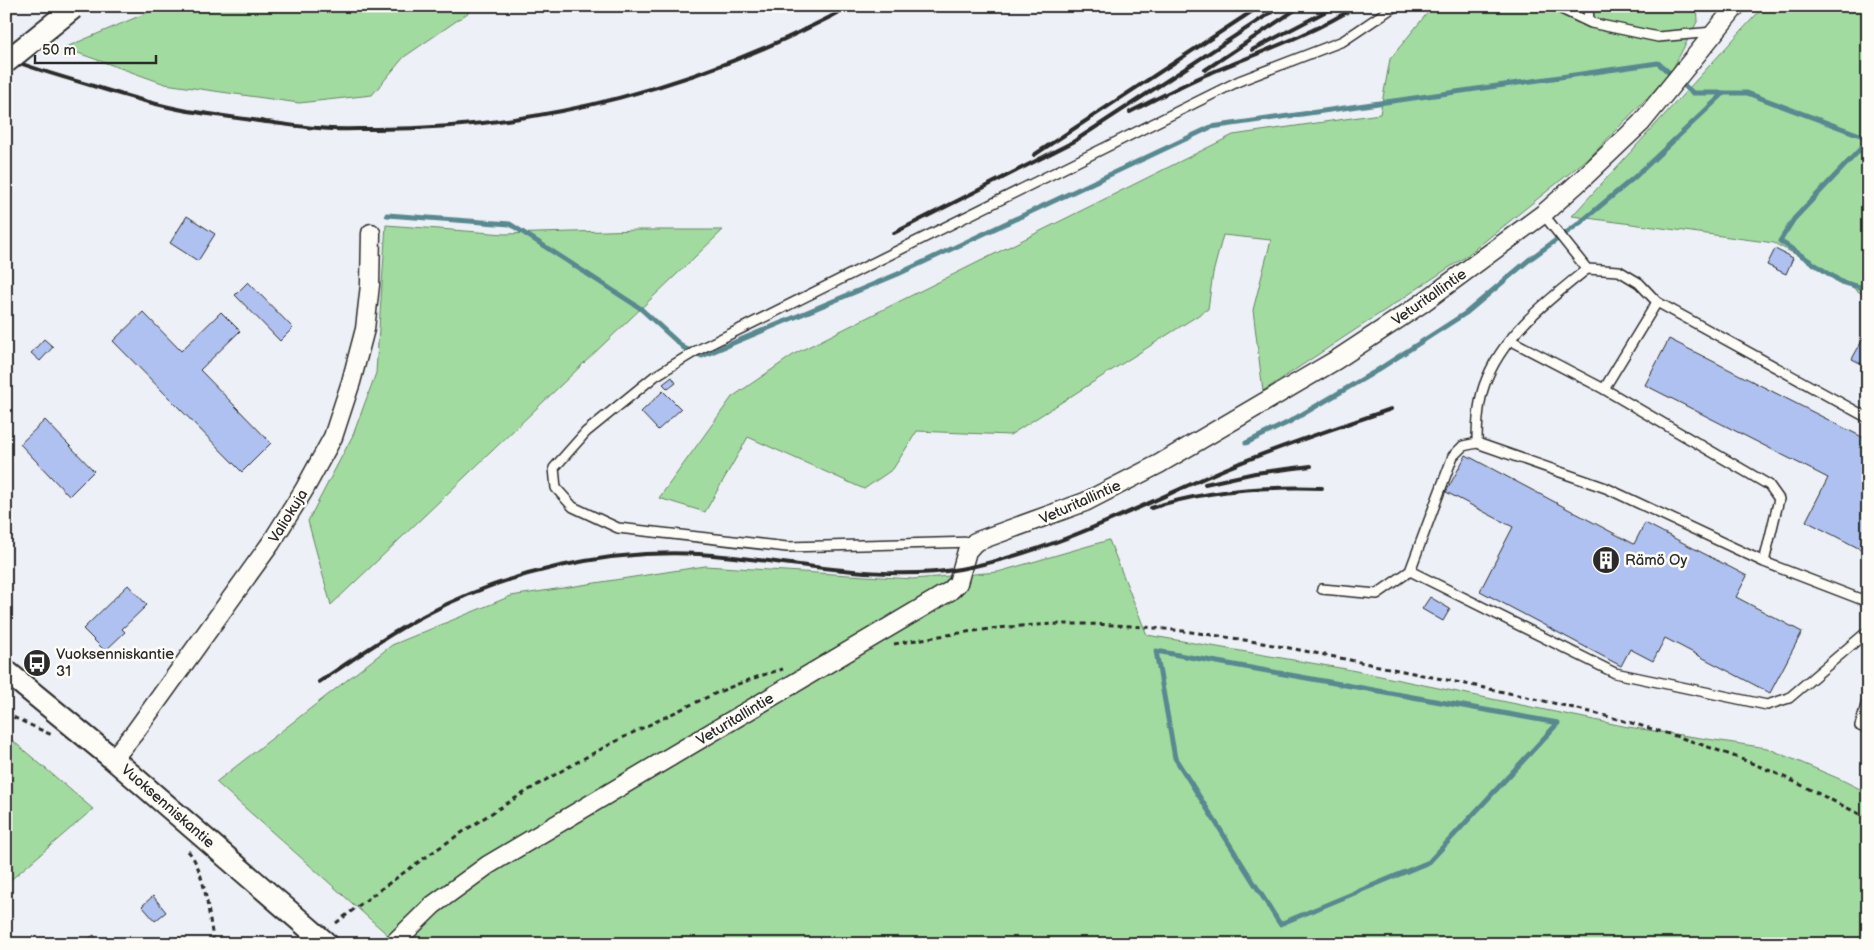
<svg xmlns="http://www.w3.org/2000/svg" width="1874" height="950" viewBox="0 0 1874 950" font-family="'Balsamiq Sans',sans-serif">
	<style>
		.green { fill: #a2dba0; stroke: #668366 }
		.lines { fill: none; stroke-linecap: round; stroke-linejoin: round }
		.stream { stroke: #598990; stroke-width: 5 }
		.building { fill: #aec1f0; stroke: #2b2b2b }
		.service-casing { stroke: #2b2b2b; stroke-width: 12 }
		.minor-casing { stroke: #2b2b2b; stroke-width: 21 }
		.tertiary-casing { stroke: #2b2b2b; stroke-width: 25 }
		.path { stroke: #2b2b2b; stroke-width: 3; stroke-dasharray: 5 4; stroke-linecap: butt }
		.service { stroke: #fdfcf7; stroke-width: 9 }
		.minor { stroke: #fdfcf7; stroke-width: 18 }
		.tertiary { stroke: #fdfcf7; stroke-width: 21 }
		.rail { stroke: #2b2b2b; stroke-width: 4 }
		.tertiary-bridge-casing { stroke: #2b2b2b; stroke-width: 25; stroke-linecap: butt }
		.tertiary-bridge { stroke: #fdfcf7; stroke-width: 21 }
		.labels { text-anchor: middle; stroke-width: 5; stroke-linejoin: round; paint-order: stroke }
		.street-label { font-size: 15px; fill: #2b2b2b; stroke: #fdfcf7 }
		.poi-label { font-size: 15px; fill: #2b2b2b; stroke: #fdfcf7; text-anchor: start }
	</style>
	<rect width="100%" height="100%" fill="#edf0f6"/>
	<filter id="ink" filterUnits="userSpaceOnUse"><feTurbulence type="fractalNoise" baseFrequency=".02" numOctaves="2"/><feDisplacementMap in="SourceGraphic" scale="10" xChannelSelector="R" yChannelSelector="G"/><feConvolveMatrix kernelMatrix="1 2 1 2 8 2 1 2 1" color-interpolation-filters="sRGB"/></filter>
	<g filter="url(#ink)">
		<!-- green -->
		<path class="green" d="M 163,6 L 478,6 L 404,57 L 372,95 L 299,103 L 165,84 L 64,48 Z
			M 1433,6 L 1697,6 L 1698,20 L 1670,74 L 1591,156 L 1465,257 L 1263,391 L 1253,310 L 1271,240 L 1223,235 L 1213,273 L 1208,309 L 1010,435 L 917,431 L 893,469 L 864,489 L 748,437 L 705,512 L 659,498 L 732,397 L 796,353 L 1233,135 L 1380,114 L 1390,59 Z
			M 1764,6 L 1868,6 L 1868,298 L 1833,274 L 1774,243 L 1572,216 Z
			M 386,225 L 505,234 L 639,230 L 723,230 L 331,605 L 308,521 L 353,435 L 376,373 Z
			M 1109,540 L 1147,635 L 1346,669 L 1628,727 L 1767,748 L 1842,780 L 1868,793 L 1868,944 L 398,944 L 216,782 L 392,645 L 511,596 L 705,566 L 913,579 L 998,572 Z
			M 6,735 L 93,809 L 6,884 Z"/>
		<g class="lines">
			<!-- stream -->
			<path class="stream" d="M 1868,141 L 1794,219 L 1780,241 L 1841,282 L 1868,289
				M 387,215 L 510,224 L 640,308 L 684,348 L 702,356 L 898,274 L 1211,127 L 1658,63 L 1693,93 L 1747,93 L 1868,138
				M 1246,443 L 1289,422 L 1373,373 L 1466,313 L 1530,259 L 1581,222 L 1636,176 L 1724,93
				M 1156,651 L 1558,723 L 1429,862 L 1280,924 L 1175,758 Z"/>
		</g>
		<!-- building -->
		<path class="building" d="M 187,216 L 215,234 L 198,261 L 170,243 Z
			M 1775,249 L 1793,258 L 1786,274 L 1767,265 Z
			M 248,282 L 293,328 L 280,341 L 235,295 Z
			M 143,312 L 181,351 L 221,312 L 240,331 L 200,370 L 271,443 L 242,472 L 113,341 Z
			M 1868,330 L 1868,367 L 1852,359 Z
			M 44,339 L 53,347 L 40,361 L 31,353 Z
			M 1669,339 L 1868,440 L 1868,553 L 1806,521 L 1828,478 L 1645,385 Z
			M 672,377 L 676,383 L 668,389 L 663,384 Z
			M 663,391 L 681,409 L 658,430 L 641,412 Z
			M 45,420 L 94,471 L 69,496 L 20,444 Z
			M 1466,455 L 1634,544 L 1645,523 L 1747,576 L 1736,597 L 1802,632 L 1770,693 L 1665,638 L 1653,661 L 1630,649 L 1621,666 L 1480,591 L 1513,527 L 1446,492 Z
			M 128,585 L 147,605 L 122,629 L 125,632 L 105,651 L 83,629 Z
			M 1430,597 L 1450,609 L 1443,621 L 1422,609 Z
			M 153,896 L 166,912 L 155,921 L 142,906 Z
			M 94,935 L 99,944 L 80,944 Z"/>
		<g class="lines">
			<!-- service casing -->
			<g class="service-casing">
				<path id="service" d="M 1555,6 L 1591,23 L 1658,37 L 1713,32
					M 1588,6 L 1589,21
					M 1543,214 L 1587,269 L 1619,271 L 1639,283 L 1657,302 L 1868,418
					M 1510,340 L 1604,389 L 1657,302
					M 1604,389 L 1769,485 L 1779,499 L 1764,562
					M 1477,443 C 1477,424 1478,404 1484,386 C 1501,336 1547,301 1587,269
					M 974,542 L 787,547 L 618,528 L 573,507 L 556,488 L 554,468 L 586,432 L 655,376 L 696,351 L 1239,81 L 1343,41 L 1395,6
					M 1322,589 L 1377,594 L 1410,571
					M 1868,602 L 1764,562 L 1606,488 L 1477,443 L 1463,446 L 1453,456 L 1410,571 L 1615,673 L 1767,705 L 1789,698 L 1868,631
					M 1868,698 L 1860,726 L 1868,730"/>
			</g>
			<!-- minor casing -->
			<g class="minor-casing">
				<path id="minor" d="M 113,759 L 135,732 L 271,543 L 304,490 L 333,437 L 351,382 L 365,329 L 370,285 L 371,233
					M 393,944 L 433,905 L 488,865 L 950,591 L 958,583 L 967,551 L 975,542 L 1085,502 L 1159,464 L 1336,360 L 1421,304 L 1543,214 L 1579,182 L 1641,123 L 1736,6"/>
			</g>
			<!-- tertiary casing -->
			<g class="tertiary-casing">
				<path id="tertiary" d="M 6,671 L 113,759 L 327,944"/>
			</g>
			<!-- path -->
			<path class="path" d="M 894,644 C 955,633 1017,623 1080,624 C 1189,625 1296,649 1403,671 C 1529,697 1654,721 1773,772 C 1805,786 1836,803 1868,818
				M 6,712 L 15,718 L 52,735
				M 188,851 C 205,869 209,918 214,944
				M 336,923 C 436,846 543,775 657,721 C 698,701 739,681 783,669"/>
			<!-- service -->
			<use href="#service" class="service"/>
			<!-- minor -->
			<use href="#minor" class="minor"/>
			<!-- tertiary -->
			<use href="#tertiary" class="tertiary"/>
			<!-- rail -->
			<path class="rail" d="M 1252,50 L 1336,6
				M 6,58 C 34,69 62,77 90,85 C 122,95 155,105 188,111 C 214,115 240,118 266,122 C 283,124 301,127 318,128 C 336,130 354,129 371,129 C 540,130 703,86 851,6
				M 1205,70 L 1301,6
				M 1130,112 C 1154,100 1178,87 1203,76 C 1255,54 1309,36 1357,6
				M 1034,155 L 1260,6
				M 894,233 L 1073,142 L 1281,6
				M 1205,484 L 1255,473 L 1311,466
				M 1151,508 C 1207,490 1264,486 1322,488
				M 319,682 C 354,659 388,634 425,615 C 505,572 608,549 699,554 C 782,559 877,583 960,569 C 1054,552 1139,506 1225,469 C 1279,446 1336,428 1391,409"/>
			<!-- tertiary-bridge casing -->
			<g class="tertiary-bridge-casing">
				<path id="tertiary-bridge" d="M 6,62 L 73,8"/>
			</g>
			<!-- tertiary-bridge -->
			<use href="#tertiary-bridge" class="tertiary-bridge"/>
		</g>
	</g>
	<!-- icons -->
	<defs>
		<g id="building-disc" transform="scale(1.4375)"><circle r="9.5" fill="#2b2b2b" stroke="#fdfcf7"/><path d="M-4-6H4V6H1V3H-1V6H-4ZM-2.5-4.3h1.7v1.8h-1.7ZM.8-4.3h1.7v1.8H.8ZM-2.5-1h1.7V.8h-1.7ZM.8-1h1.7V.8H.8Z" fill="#fff"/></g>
		<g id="bus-disc" transform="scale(1.4375)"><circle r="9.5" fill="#2b2b2b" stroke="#fdfcf7"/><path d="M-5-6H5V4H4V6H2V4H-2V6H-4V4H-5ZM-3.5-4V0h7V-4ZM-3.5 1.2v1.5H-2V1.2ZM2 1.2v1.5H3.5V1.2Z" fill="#fff"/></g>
	</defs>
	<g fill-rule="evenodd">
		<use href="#building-disc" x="1606" y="560"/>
		<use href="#bus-disc" x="37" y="663"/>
	</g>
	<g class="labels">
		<!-- street labels -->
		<g class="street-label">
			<text transform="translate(1429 297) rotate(-35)" y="5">Veturitallintie</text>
			<text transform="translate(1080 502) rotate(-24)" y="5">Veturitallintie</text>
			<text transform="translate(288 516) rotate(-58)" y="5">Valiokuja</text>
			<text transform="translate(735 719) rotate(-31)" y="5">Veturitallintie</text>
			<text transform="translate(168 806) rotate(41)" y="5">Vuoksenniskantie</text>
		</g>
		<!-- poi labels -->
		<g class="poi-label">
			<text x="1625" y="565">Rämö Oy</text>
			<text x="56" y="659">Vuoksenniskantie<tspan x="56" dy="17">31</tspan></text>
		</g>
	</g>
	<!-- margin -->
	<rect width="1874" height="950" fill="none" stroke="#fdfcf7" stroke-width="25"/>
	<rect x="12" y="12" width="1849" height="925" fill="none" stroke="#2b2b2b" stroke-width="2" filter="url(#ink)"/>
	<!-- scale -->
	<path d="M35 55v8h121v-8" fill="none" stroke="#2b2b2b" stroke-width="2.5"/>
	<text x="42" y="55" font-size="15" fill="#2b2b2b" stroke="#fdfcf7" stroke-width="4" paint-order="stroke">50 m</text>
</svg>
